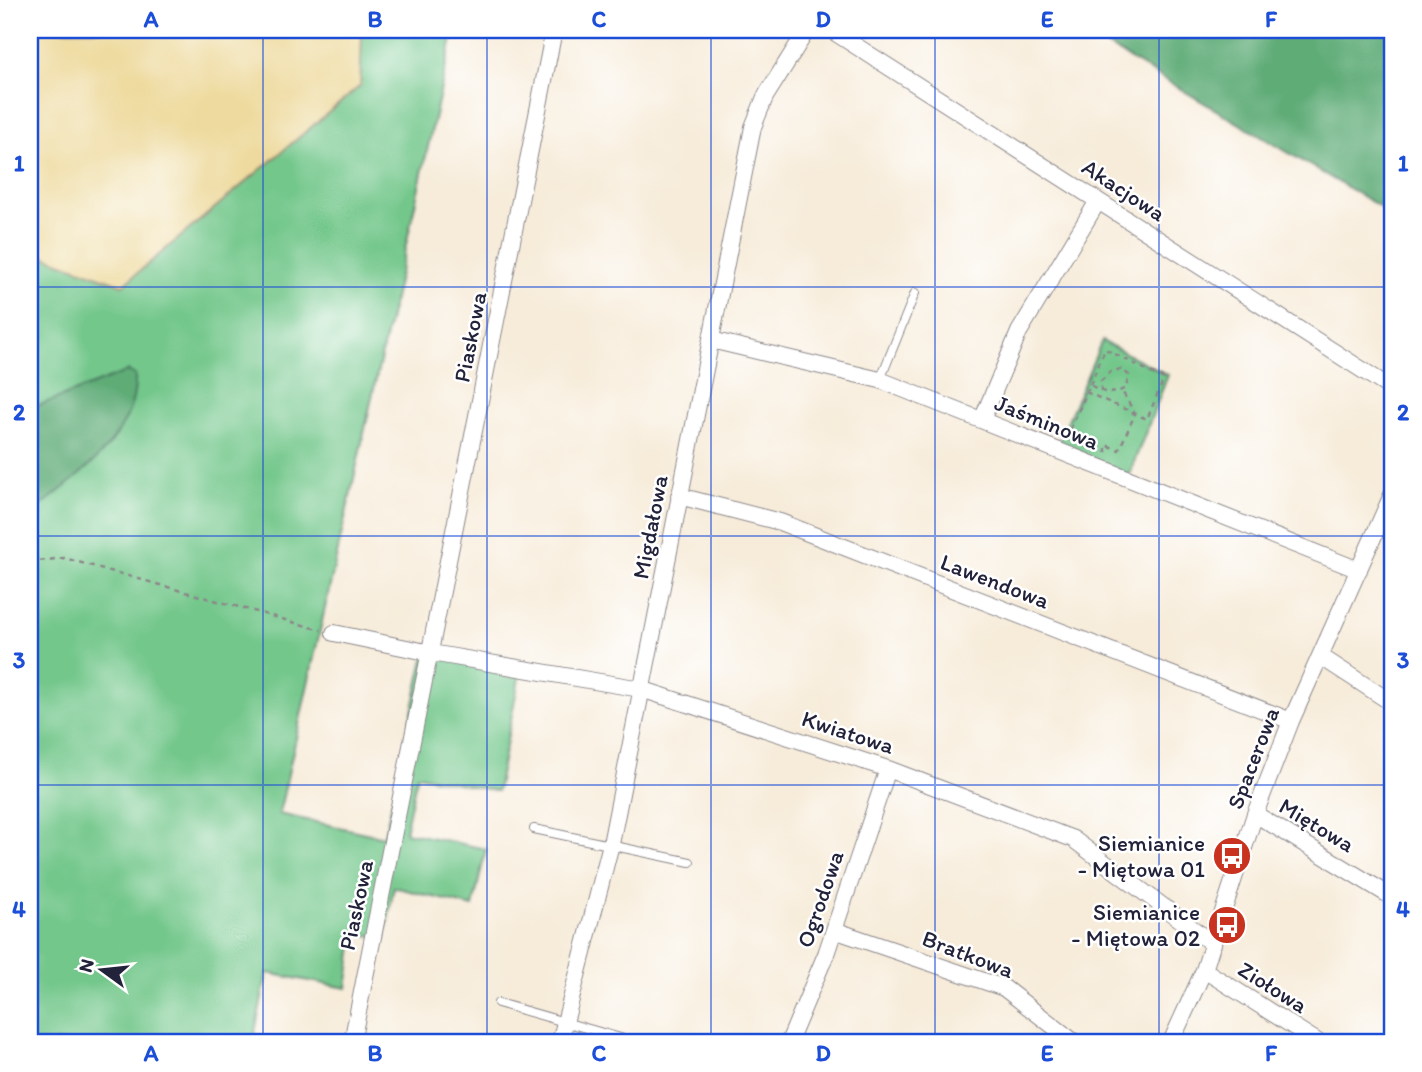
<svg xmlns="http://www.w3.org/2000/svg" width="1422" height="1072" viewBox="0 0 1422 1072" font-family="Itim,sans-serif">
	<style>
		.green { fill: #73c78b; stroke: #4a7463; stroke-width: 2 }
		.forest { fill: #5eac77; stroke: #406759; stroke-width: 2 }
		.sand { fill: #eeda9e; stroke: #887e6c; stroke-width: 2 }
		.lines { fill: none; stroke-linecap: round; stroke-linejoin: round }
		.lane-casing { stroke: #8c878a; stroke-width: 10 }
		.street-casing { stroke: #8c878a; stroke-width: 18 }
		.path { stroke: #8c878a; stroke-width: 2.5; stroke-dasharray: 5 5; stroke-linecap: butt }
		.lane { stroke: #fff; stroke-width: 8 }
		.street { stroke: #fff; stroke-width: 16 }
		.grid { fill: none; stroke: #1d4ed8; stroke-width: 2; stroke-opacity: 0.55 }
		.labels { text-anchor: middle; stroke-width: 5; stroke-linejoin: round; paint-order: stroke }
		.street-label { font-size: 23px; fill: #22223b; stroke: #fff }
		.poi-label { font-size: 23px; fill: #22223b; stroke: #fff; text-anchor: end }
		.neatline { fill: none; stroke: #1d4ed8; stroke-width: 2.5 }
		.grid-label { font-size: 23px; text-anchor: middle; font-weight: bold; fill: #1d4ed8 }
	</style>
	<rect width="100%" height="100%" fill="#fff"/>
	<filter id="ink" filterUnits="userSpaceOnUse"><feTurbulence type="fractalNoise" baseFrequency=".0143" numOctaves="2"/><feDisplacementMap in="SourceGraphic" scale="14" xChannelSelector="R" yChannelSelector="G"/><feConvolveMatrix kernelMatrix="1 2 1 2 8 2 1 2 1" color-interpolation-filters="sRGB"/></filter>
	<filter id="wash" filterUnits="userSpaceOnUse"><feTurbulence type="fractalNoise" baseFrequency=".00686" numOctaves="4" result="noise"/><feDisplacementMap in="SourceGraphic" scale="28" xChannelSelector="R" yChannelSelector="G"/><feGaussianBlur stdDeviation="1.57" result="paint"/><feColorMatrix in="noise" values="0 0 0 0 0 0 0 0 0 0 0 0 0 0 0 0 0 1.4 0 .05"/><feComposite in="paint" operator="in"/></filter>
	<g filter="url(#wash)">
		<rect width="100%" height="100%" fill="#f7ecda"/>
		<!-- green -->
		<path class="green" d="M 362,30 L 454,30 L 279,814 L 384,837 L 427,646 L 522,663 L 497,791 L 417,775 L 405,832 L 486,849 L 473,907 L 394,887 L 384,939 L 355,932 L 347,988 L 267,973 L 253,1042 L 30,1042 L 30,511 L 38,508 L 89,466 L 112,442 L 67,396 L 30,409 L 30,251 L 123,285 L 360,86 Z
			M 1102,341 L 1168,375 L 1129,475 L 1057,446 Z"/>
		<!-- forest -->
		<path class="forest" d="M 1081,30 L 1392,30 L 1392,214 Z
			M 128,371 L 135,375 C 138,435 80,474 38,508 L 30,511 L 30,409 Z"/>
		<!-- sand -->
		<path class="sand" d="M 30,30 L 362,30 L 360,86 L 123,285 L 30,251 Z"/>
	</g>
	<g filter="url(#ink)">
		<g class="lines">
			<!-- lane casing -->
			<g class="lane-casing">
				<path id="lane" d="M 880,380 L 915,293
					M 534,829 L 690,862
					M 498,1003 L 631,1041"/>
			</g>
			<!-- street casing -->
			<g class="street-casing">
				<path id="street" d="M 831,30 L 1392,389
					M 711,340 L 880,380 L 1359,570
					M 982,420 L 1019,332 L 1098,201
					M 679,496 L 780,522 L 1291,721
					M 334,633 L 431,653 L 641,689 L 888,769 L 1073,839 L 1213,944
					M 1320,656 L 1392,703
					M 1255,814 L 1392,897
					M 834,930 L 1004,988 L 1074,1042
					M 1204,970 L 1318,1042
					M 352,1042 L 554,30
					M 560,1042 L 611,844 L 753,127 L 765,97 L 807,30
					M 789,1042 L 826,954 L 888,769
					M 1171,1042 L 1204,970 L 1255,814 L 1291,721 L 1392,495"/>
			</g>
			<!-- path -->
			<path class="path" d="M 1086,392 L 1147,419 L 1164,379 L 1105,349 L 1090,385
				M 1075,442 L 1079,433 L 1070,430 L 1090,385 C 1104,393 1111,396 1126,388 L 1129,375 L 1121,369 L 1110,372 L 1101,381 L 1101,392
				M 1106,453 L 1106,445 L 1119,450 L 1135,414 L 1122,391
				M 1389,482 L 1392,475
				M 30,562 L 64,558 L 321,630"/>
			<!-- lane -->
			<use href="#lane" class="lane"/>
			<!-- street -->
			<use href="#street" class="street"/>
		</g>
	</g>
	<!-- grid -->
	<path class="grid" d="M 263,30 L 263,1042M 487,30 L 487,1042M 711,30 L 711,1042M 935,30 L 935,1042M 1159,30 L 1159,1042M 30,287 L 1392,287M 30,536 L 1392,536M 30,785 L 1392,785"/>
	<!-- icons -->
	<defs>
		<g id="bus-disc" transform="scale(2.0125)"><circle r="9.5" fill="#c8321e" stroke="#fff"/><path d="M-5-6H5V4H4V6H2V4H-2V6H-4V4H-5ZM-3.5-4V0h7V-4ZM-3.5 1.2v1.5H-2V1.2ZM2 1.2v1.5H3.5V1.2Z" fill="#fff"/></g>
	</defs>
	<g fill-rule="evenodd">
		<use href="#bus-disc" x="1232" y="856"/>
		<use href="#bus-disc" x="1227" y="925"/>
	</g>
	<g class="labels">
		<!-- street labels -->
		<g class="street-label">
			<text transform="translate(1124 190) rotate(33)" y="8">Akacjowa</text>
			<text transform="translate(470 337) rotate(-79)" y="8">Piaskowa</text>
			<text transform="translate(1047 422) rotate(22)" y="8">Jaśminowa</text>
			<text transform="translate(650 527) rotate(-79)" y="8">Migdałowa</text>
			<text transform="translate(995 581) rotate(21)" y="8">Lawendowa</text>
			<text transform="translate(848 732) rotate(18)" y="8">Kwiatowa</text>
			<text transform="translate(1253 758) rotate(-69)" y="8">Spacerowa</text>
			<text transform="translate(1317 825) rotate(31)" y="8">Miętowa</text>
			<text transform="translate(820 899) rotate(-71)" y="8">Ogrodowa</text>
			<text transform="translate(356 905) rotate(-78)" y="8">Piaskowa</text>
			<text transform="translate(968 954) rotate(21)" y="8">Bratkowa</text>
			<text transform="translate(1273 987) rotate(32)" y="8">Ziołowa</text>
		</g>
		<!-- poi labels -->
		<g class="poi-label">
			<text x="1205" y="851">Siemianice<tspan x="1205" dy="26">- Miętowa 01</tspan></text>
			<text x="1200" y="920">Siemianice<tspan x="1200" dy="26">- Miętowa 02</tspan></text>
		</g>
	</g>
	<!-- margin -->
	<rect width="1422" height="1072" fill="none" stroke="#fff" stroke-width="77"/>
	<!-- north arrow -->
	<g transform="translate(102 970) rotate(285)" stroke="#ffffff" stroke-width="5" paint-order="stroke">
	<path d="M0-5L12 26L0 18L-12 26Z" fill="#22223b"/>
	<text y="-10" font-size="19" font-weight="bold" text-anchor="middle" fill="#22223b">N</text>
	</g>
	<rect x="38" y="38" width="1346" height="996" class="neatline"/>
	<g class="grid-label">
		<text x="151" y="27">A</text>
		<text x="375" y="27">B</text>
		<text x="599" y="27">C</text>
		<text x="823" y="27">D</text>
		<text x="1047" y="27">E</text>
		<text x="1271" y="27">F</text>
		<text x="19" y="171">1</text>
		<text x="1403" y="171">1</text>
		<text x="19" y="420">2</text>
		<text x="1403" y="420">2</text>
		<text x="19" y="668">3</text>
		<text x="1403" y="668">3</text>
		<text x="19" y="917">4</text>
		<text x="1403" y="917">4</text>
		<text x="151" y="1061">A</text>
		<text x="375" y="1061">B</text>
		<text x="599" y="1061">C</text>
		<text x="823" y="1061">D</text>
		<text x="1047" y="1061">E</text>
		<text x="1271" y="1061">F</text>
	</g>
</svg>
